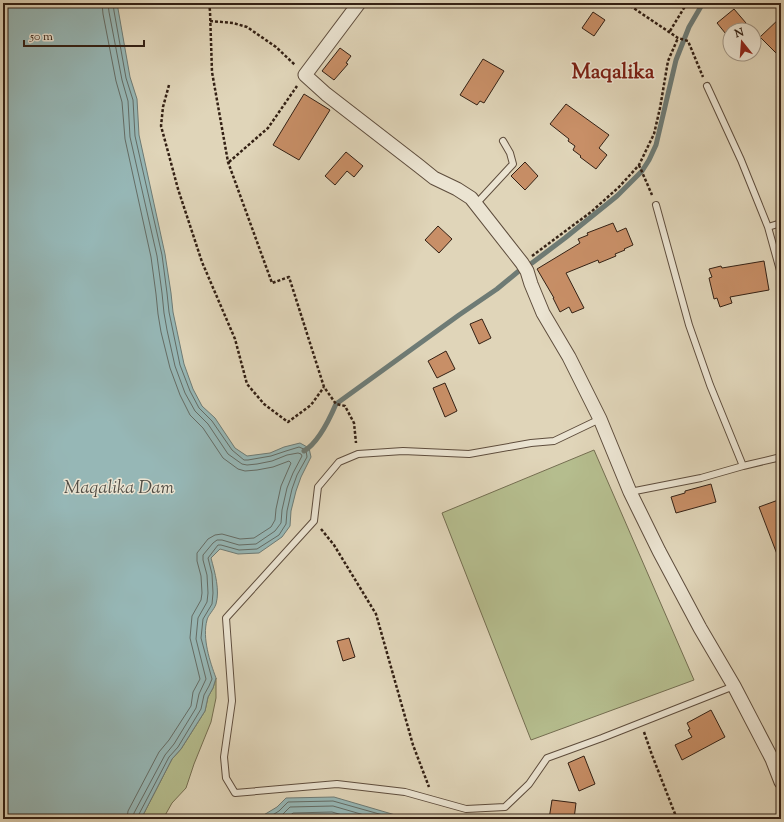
<svg xmlns="http://www.w3.org/2000/svg" width="784" height="822" viewBox="0 0 784 822" font-family="'Sorts Mill Goudy',serif">
	<style>
		.green { fill: #b5bd8e; stroke: #746e51 }
		.water { fill: #96b7b6; stroke: #6e7b75 }
		.lines { fill: none; stroke-linecap: round; stroke-linejoin: round }
		.shore { stroke: #646c65; stroke-width: 1 }
		.stream { stroke: #6e7b75; stroke-width: 5 }
		.building { fill: #c88f67; stroke: #332014 }
		.service-casing { stroke: #5e4d3d; stroke-width: 8 }
		.minor-casing { stroke: #5e4d3d; stroke-width: 15 }
		.path { stroke: #332014; stroke-width: 2.5; stroke-dasharray: 3 2; stroke-linecap: butt }
		.service { stroke: #ebe4d2; stroke-width: 6 }
		.minor { stroke: #ebe4d2; stroke-width: 13 }
		.labels { text-anchor: middle; stroke-width: 3; stroke-linejoin: round; paint-order: stroke }
		.water-label { font-size: 18px; font-style: italic; fill: #514d45; stroke: #ebe4d2 }
		.district-label { font-size: 21px; font-weight: bold; fill: #7a1f14; stroke: #ebe4d2 }
	</style>
	<rect width="100%" height="100%" fill="#e0d5b9"/>
	<filter id="stains"><feTurbulence type="fractalNoise" baseFrequency=".005" numOctaves="4"/><feColorMatrix values="0 0 0 0 .2 0 0 0 0 .09 0 0 0 0 .02 0 0 0 .5 -.17"/></filter>
	<radialGradient id="worn" r=".72"><stop offset=".6" stop-color="#630" stop-opacity="0"/><stop offset="1" stop-color="#630" stop-opacity=".3"/></radialGradient>
	<!-- green -->
	<path class="green" d="M 594,450 L 694,680 L 531,740 L 442,513 Z
		M 216,678 L 216,698 L 211,722 L 194,764 L 186,788 L 172,803 L 163,819 L 141,819 L 172,759 L 181,749 L 205,711 L 208,697 L 213,688 Z"/>
	<!-- water -->
	<path class="water" d="M 3,3 L 117,3 L 130,77 L 137,99 L 139,135 L 165,254 L 171,293 L 173,312 L 184,364 L 193,389 L 202,406 L 215,418 L 235,448 L 247,456 L 270,453 L 284,447 L 300,443 L 309,448 L 311,457 L 301,477 L 296,491 L 291,511 L 290,526 L 282,537 L 259,553 L 238,554 L 220,549 L 211,558 C 215,573 220,590 216,604 C 214,610 208,615 207,620 C 202,638 210,662 216,678 L 213,688 L 208,697 L 205,711 L 181,749 L 172,759 L 141,819 L 3,819 Z
		M 334,797 L 409,819 L 257,819 L 277,807 L 286,798 Z"/>
	<g class="lines">
		<!-- shore -->
		<path class="shore" d="M 102,3 L 103,14 L 116,81 L 122,102 L 125,139 L 151,257 L 156,294 L 158,314 L 161,332 L 170,368 L 180,395 L 190,415 L 203,428 L 223,458 L 238,469 L 245,471 L 257,470 L 273,467 L 289,461 L 291,463 L 281,486 L 276,509 L 275,520 L 271,527 L 254,538 L 240,539 L 222,534 L 215,535 L 208,539 L 197,553 L 197,561 L 201,576 L 202,593 L 201,600 L 192,616 L 190,638 L 200,679 L 193,692 L 191,706 L 169,740 L 159,752 L 128,811 L 127,819
			M 108,3 L 109,12 L 122,80 L 128,101 L 130,137 L 157,256 L 162,293 L 164,313 L 167,330 L 175,366 L 185,393 L 195,411 L 208,424 L 228,454 L 242,464 L 247,465 L 257,464 L 272,461 L 287,455 L 298,453 L 301,454 L 302,456 L 293,473 L 287,488 L 282,510 L 281,523 L 275,531 L 256,544 L 239,545 L 222,540 L 217,540 L 213,543 L 203,555 L 203,560 L 207,575 L 208,593 L 207,602 L 198,618 L 196,639 L 206,679 L 199,694 L 196,708 L 174,744 L 165,755 L 134,813 L 133,819
			M 113,3 L 114,11 L 126,78 L 133,100 L 135,136 L 162,255 L 167,293 L 169,312 L 180,365 L 190,391 L 199,408 L 212,421 L 232,450 L 244,460 L 248,460 L 271,456 L 286,451 L 299,447 L 306,450 L 307,457 L 297,475 L 292,489 L 287,511 L 286,524 L 279,535 L 257,549 L 239,550 L 221,545 L 218,545 L 208,558 L 212,574 L 213,593 L 212,604 L 203,619 L 201,638 L 212,679 L 209,686 L 204,695 L 201,709 L 178,747 L 169,757 L 138,816 L 138,819
			M 266,819 L 279,811 L 288,802 L 333,801 L 397,819
			M 275,819 L 282,815 L 290,807 L 333,806 L 378,819
			M 286,819 L 293,813 L 332,812 L 356,819"/>
		<!-- stream -->
		<path class="stream" d="M 532,263 L 565,238 L 617,196 L 642,171 L 649,160 L 656,145 L 676,60 L 689,27 L 703,3
			M 304,451 C 318,443 330,418 336,404 L 459,315 L 497,289 L 520,270"/>
	</g>
	<!-- building -->
	<path class="building" d="M 734,9 L 752,30 L 730,30 L 730,39 L 717,23 Z
		M 593,12 L 605,20 L 594,36 L 582,28 Z
		M 781,17 L 781,58 L 760,37 Z
		M 340,48 L 351,56 L 346,63 L 348,64 L 334,80 L 322,71 Z
		M 483,59 L 504,71 L 484,103 L 480,101 L 477,105 L 460,95 Z
		M 304,94 L 330,110 L 299,160 L 273,145 Z
		M 566,104 L 609,135 L 599,148 L 607,155 L 596,169 L 580,157 L 581,156 L 573,150 L 575,146 L 568,141 L 569,139 L 550,124 Z
		M 346,152 L 363,166 L 354,177 L 347,171 L 335,185 L 325,176 Z
		M 525,162 L 538,176 L 525,190 L 511,176 Z
		M 613,223 L 617,232 L 626,228 L 633,245 L 624,249 L 625,250 L 615,254 L 616,256 L 599,263 L 598,260 L 566,273 L 584,308 L 572,313 L 569,307 L 560,312 L 553,298 L 554,298 L 537,269 L 580,243 L 578,239 L 588,235 L 587,233 Z
		M 438,226 L 452,239 L 439,253 L 425,240 Z
		M 764,261 L 769,290 L 730,297 L 732,303 L 720,307 L 717,298 L 714,299 L 709,278 L 712,277 L 709,269 L 721,266 L 722,268 Z
		M 482,319 L 491,338 L 479,344 L 470,324 Z
		M 446,351 L 455,369 L 437,378 L 428,361 Z
		M 445,383 L 457,411 L 445,417 L 433,388 Z
		M 711,484 L 716,502 L 676,513 L 671,497 L 685,493 L 685,491 Z
		M 781,499 L 781,562 L 780,562 L 759,507 Z
		M 349,638 L 355,657 L 343,661 L 337,641 Z
		M 711,710 L 725,737 L 682,760 L 675,745 L 692,737 L 688,730 L 690,729 L 687,723 Z
		M 584,756 L 595,784 L 579,791 L 568,763 Z
		M 552,800 L 576,803 L 574,819 L 549,819 Z"/>
	<g class="lines">
		<!-- service casing -->
		<g class="service-casing">
			<path id="service" d="M 707,86 L 741,160 L 768,227 L 781,274
				M 476,204 L 513,164 L 510,153 L 503,141
				M 656,205 L 689,325 L 710,385 L 743,466
				M 768,227 L 781,223
				M 600,419 L 554,441 L 531,443 L 469,454 L 403,451 L 358,454 L 339,462 L 318,487 L 314,521 L 226,618 L 232,701 L 224,757 L 226,778 L 235,793 L 337,784 L 405,792 L 466,809 L 505,807 L 529,784 L 547,758 L 602,738 L 734,686
				M 630,492 L 701,478 L 743,466 L 781,457"/>
		</g>
		<!-- minor casing -->
		<g class="minor-casing">
			<path id="minor" d="M 359,3 L 305,75 L 326,94 L 419,166 L 434,178 L 457,189 L 471,198 L 522,263 L 527,271 L 531,284 L 543,313 L 569,357 L 600,419 L 630,492 L 659,551 L 700,628 L 734,686 L 772,759 L 781,782"/>
		</g>
		<!-- path -->
		<path class="path" d="M 209,3 L 210,11 L 212,72 L 228,162 L 272,283 L 289,277 L 324,387 L 336,404 L 345,406 L 354,423 L 356,443
			M 626,3 L 678,38 L 688,41 L 703,77
			M 210,21 L 233,23 L 247,27 L 276,47 L 295,65
			M 670,31 L 687,3
			M 169,85 L 163,107 L 161,126 L 167,148 L 178,189 L 202,262 L 235,339 L 247,384 L 264,404 L 288,422 L 311,405 L 324,387
			M 229,162 L 268,128 L 297,86
			M 639,165 L 652,195
			M 532,256 L 591,212 L 619,187 L 639,165 L 654,134 L 660,108 L 668,61 L 678,38
			M 321,529 L 334,545 L 376,614 L 413,745 L 429,787
			M 644,732 L 652,755 L 677,819"/>
		<!-- service -->
		<use href="#service" class="service"/>
		<!-- minor -->
		<use href="#minor" class="minor"/>
	</g>
	<g class="labels">
		<!-- water labels -->
		<g class="water-label">
			<text x="119" y="493">Maqalika Dam</text>
		</g>
		<!-- district labels -->
		<g class="district-label">
			<text x="613" y="78">Maqalika</text>
		</g>
	</g>
	<!-- margin -->
	<rect width="784" height="822" fill="none" stroke="#e0d5b9" stroke-width="16"/>
	<rect x="4" y="4" width="776" height="814" fill="none" stroke="#332014" stroke-width="2"/>
	<rect x="8" y="8" width="768" height="806" fill="none" stroke="#332014"/>
	<!-- north arrow -->
	<g transform="translate(742 42) rotate(343)"><circle r="19" fill="#ebe4d2" stroke="#a19686"/>
	<path d="M0-3L7 15L0 10L-7 15Z" fill="#8f2418"/>
	<text y="-6" font-size="11" font-weight="bold" text-anchor="middle" fill="#332014">N</text>
	</g>
	<!-- scale -->
	<path d="M24 40v6h120v-6" fill="none" stroke="#332014" stroke-width="2"/>
	<text x="30" y="40" font-size="12" fill="#332014" stroke="#ebe4d2" stroke-width="3" paint-order="stroke">50 m</text>
	<rect width="100%" height="100%" filter="url(#stains)"/>
	<rect width="100%" height="100%" fill="url(#worn)"/>
</svg>
